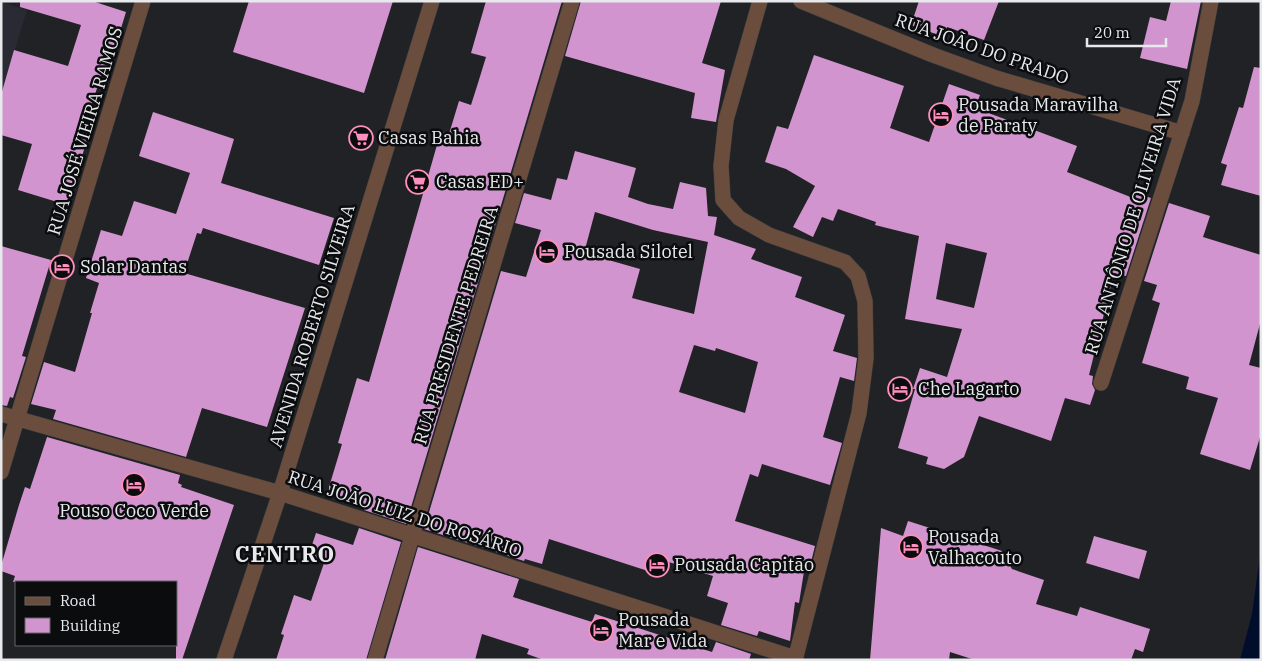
<svg xmlns="http://www.w3.org/2000/svg" width="1262" height="661" viewBox="0 0 1262 661" font-family="'IBM Plex Serif',serif">
	<style>
		.built { fill: #282b34 }
		.water { fill: #000e2b }
		.building { fill: #d294ce; fill-rule: evenodd }
		.lines { fill: none; stroke-linecap: round; stroke-linejoin: round }
		.minor-casing { stroke: #3d3e42; stroke-width: 16 }
		.minor { stroke: #6a4d3c; stroke-width: 15 }
		.labels { text-anchor: middle; stroke-width: 5; stroke-linejoin: round; paint-order: stroke }
		.street-label { font-size: 18px; fill: #e8e9ec; stroke: #0b0c0e }
		.poi-label { font-size: 18px; fill: #e8e9ec; stroke: #0b0c0e; text-anchor: start }
		.district-label { font-size: 22px; font-weight: bold; letter-spacing: 1px; fill: #e8e9ec; stroke: #0b0c0e }
	</style>
	<rect width="100%" height="100%" fill="#212226"/>
	<!-- built -->
	<path class="built" d="M 1,2 L 27,10 L 1,95 Z"/>
	<!-- water -->
	<path class="water" d="M 1261,548 L 1261,660 L 1240,660 L 1252,614 Z"/>
	<!-- building -->
	<path class="building" d="M 20,1 L 92,1 L 126,12 L 107,74 L 102,73 L 85,125 L 91,127 L 67,205 L 18,190 L 32,144 L 1,135 L 1,95 L 14,50 L 68,66 L 81,25 L 20,7 Z
		M 249,1 L 393,1 L 364,93 L 233,52 Z
		M 486,1 L 562,1 L 406,524 L 364,510 L 366,506 L 329,495 L 329,487 L 342,444 L 338,443 L 357,378 L 369,382 L 441,131 L 449,134 L 459,101 L 471,105 L 478,83 L 486,57 L 471,53 Z
		M 581,1 L 721,1 L 702,63 L 725,70 L 716,122 L 691,118 L 695,93 L 565,56 Z
		M 919,1 L 999,1 L 984,40 L 947,27 L 944,37 L 911,25 Z
		M 1171,1 L 1201,1 L 1187,69 L 1140,58 L 1150,17 L 1166,21 Z
		M 814,55 L 904,86 L 890,128 L 929,142 L 949,84 L 980,95 L 975,108 L 1077,146 L 1067,172 L 1133,198 L 1135,193 L 1151,198 L 1126,276 L 1114,273 L 1089,375 L 1093,376 L 1092,384 L 1095,390 L 1090,405 L 1065,398 L 1051,441 L 979,416 L 964,457 L 944,469 L 926,464 L 928,457 L 898,448 L 915,389 L 913,389 L 920,368 L 947,377 L 962,329 L 905,319 L 919,236 L 875,225 L 876,222 L 838,209 L 833,221 L 822,217 L 813,237 L 793,227 L 815,186 L 786,169 L 765,162 L 777,126 L 788,129 ZM 946,243 L 987,253 L 974,308 L 936,299 Z
		M 1254,67 L 1261,68 L 1261,196 L 1221,185 L 1227,165 L 1221,163 L 1239,107 L 1243,108 Z
		M 153,112 L 234,139 L 221,183 L 334,218 L 319,265 L 203,228 L 201,234 L 197,233 L 184,273 L 305,308 L 267,427 L 202,408 L 186,457 L 53,419 L 56,410 L 31,404 L 44,362 L 75,372 L 92,313 L 90,313 L 99,283 L 86,278 L 101,230 L 122,236 L 134,201 L 176,214 L 190,173 L 139,156 Z
		M 575,151 L 636,168 L 628,197 L 648,204 L 673,209 L 680,182 L 706,188 L 708,216 L 717,217 L 714,235 L 756,249 L 751,259 L 802,277 L 795,297 L 845,315 L 833,351 L 857,358 L 854,381 L 840,377 L 823,437 L 842,443 L 830,485 L 762,464 L 758,477 L 750,474 L 735,521 L 815,546 L 810,566 L 805,565 L 799,603 L 795,602 L 790,641 L 759,631 L 757,636 L 721,625 L 728,603 L 707,596 L 713,576 L 653,557 L 648,571 L 549,539 L 542,564 L 525,559 L 524,561 L 424,529 L 501,271 L 526,277 L 541,230 L 515,223 L 524,193 L 551,200 L 557,178 L 567,180 ZM 595,212 L 653,230 L 708,242 L 694,314 L 632,298 L 640,269 L 584,253 ZM 694,345 L 715,351 L 716,348 L 758,362 L 745,413 L 679,392 Z
		M 1169,203 L 1210,216 L 1203,237 L 1261,255 L 1261,320 L 1249,365 L 1261,368 L 1261,434 L 1250,470 L 1200,454 L 1218,398 L 1186,389 L 1189,377 L 1142,363 L 1160,303 L 1152,300 L 1157,285 L 1144,281 Z
		M 1,246 L 51,260 L 22,356 L 26,357 L 13,398 L 10,397 L 7,406 L 1,405 Z
		M 47,437 L 180,475 L 178,483 L 182,485 L 181,487 L 234,505 L 182,660 L 176,660 L 176,582 L 13,582 L 15,576 L 1,571 L 1,566 L 19,505 L 25,487 L 30,489 Z
		M 908,521 L 1002,551 L 1012,569 L 1044,580 L 1036,604 L 1077,616 L 1080,607 L 1150,629 L 1143,652 L 1135,649 L 1131,660 L 975,660 L 950,652 L 949,660 L 870,660 L 881,528 L 903,536 Z
		M 359,528 L 401,542 L 366,660 L 276,660 L 284,635 L 281,634 L 294,595 L 311,601 L 324,563 L 308,557 L 316,533 L 353,545 Z
		M 1094,536 L 1147,551 L 1139,579 L 1086,563 Z
		M 418,547 L 519,579 L 513,597 L 592,622 L 595,614 L 712,652 L 716,642 L 751,654 L 749,660 L 544,660 L 527,654 L 529,649 L 482,634 L 475,660 L 385,660 Z"/>
	<g class="lines">
		<!-- minor casing -->
		<g class="minor-casing">
			<path id="minor" d="M 760,1 L 726,120 L 721,166 L 723,200 L 739,218 L 769,235 L 845,262 L 858,276 L 865,301 L 866,358 L 859,413 L 795,660
				M 801,1 L 933,55 L 996,78 L 1182,133
				M 1101,383 L 1192,101 L 1211,1
				M 1,414 L 280,493 L 795,658
				M 1,472 L 143,1
				M 224,660 L 280,493 L 432,1
				M 375,660 L 572,1"/>
		</g>
		<!-- minor -->
		<use href="#minor" class="minor"/>
	</g>
	<!-- icons -->
	<defs>
		<g id="hotel-ring" transform="scale(1.25)"><circle r="9.5" fill="#0b0c0e" stroke="#fd8ebe" stroke-width="1.5"/><path d="M-6-4.5h1.5V1H6V5H4.5V3h-9V5H-6ZM-4 0a1.8 1.8 0 1 1 3.6 0ZM.5 0V-2.5h3Q6-2.5 6 0Z" fill="#fd8ebe"/></g>
		<g id="supermarket-ring" transform="scale(1.25)"><circle r="9.5" fill="#0b0c0e" stroke="#fd8ebe" stroke-width="1.5"/><path d="M-6-5.5h2.5l.6 2H6L4.5 2H-2.5L-4.4-4H-6ZM-1.5 3.2a1.3 1.3 0 1 0 .1 0ZM3 3.2a1.3 1.3 0 1 0 .1 0Z" fill="#fd8ebe"/></g>
	</defs>
	<g fill-rule="evenodd">
		<use href="#hotel-ring" x="941" y="115"/>
		<use href="#supermarket-ring" x="361" y="138"/>
		<use href="#supermarket-ring" x="418" y="182"/>
		<use href="#hotel-ring" x="547" y="252"/>
		<use href="#hotel-ring" x="62" y="267"/>
		<use href="#hotel-ring" x="900" y="389"/>
		<use href="#hotel-ring" x="134" y="485"/>
		<use href="#hotel-ring" x="911" y="547"/>
		<use href="#hotel-ring" x="657" y="565"/>
		<use href="#hotel-ring" x="601" y="630"/>
	</g>
	<g class="labels">
		<!-- street labels -->
		<g class="street-label">
			<text transform="translate(982 49) rotate(19)" y="6">RUA JOÃO DO PRADO</text>
			<text transform="translate(85 131) rotate(-73)" y="6">RUA JOSÉ VIEIRA RAMOS</text>
			<text transform="translate(1133 216) rotate(-73)" y="6">RUA ANTÔNIO DE OLIVEIRA VIDA</text>
			<text transform="translate(456 325) rotate(-73)" y="6">RUA PRESIDENTE PEDREIRA</text>
			<text transform="translate(312 326) rotate(-73)" y="6">AVENIDA ROBERTO SILVEIRA</text>
			<text transform="translate(405 514) rotate(18)" y="6">RUA JOÃO LUIZ DO ROSÁRIO</text>
		</g>
		<!-- poi labels -->
		<g class="poi-label">
			<text x="958" y="111">Pousada Maravilha<tspan x="958" dy="21">de Paraty</tspan></text>
			<text x="378" y="144">Casas Bahia</text>
			<text x="436" y="188">Casas ED+</text>
			<text x="564" y="258">Pousada Silotel</text>
			<text x="80" y="273">Solar Dantas</text>
			<text x="918" y="395">Che Lagarto</text>
			<text x="134" y="517" text-anchor="middle">Pouso Coco Verde</text>
			<text x="928" y="543">Pousada<tspan x="928" dy="21">Valhacouto</tspan></text>
			<text x="674" y="571">Pousada Capitão</text>
			<text x="618" y="626">Pousada<tspan x="618" dy="21">Mar e Vida</tspan></text>
		</g>
		<!-- district labels -->
		<g class="district-label">
			<text x="285" y="562">CENTRO</text>
		</g>
	</g>
	<!-- border -->
	<rect width="1262" height="661" fill="none" stroke="#e8e9ec" stroke-width="5"/>
	<!-- legend -->
	<rect x="15" y="581" width="162" height="65" fill="#0b0c0e" stroke="#636467"/>
	<rect x="25" y="597" width="25" height="8" fill="#6a4d3c" stroke="#636467"/>
	<text x="60" y="606" font-size="15" fill="#e8e9ec">Road</text>
	<rect x="25" y="618" width="25" height="15" fill="#d294ce" stroke="#636467"/>
	<text x="60" y="631" font-size="15" fill="#e8e9ec">Building</text>
	<!-- scale -->
	<path d="M1087 38v8h79v-8" fill="none" stroke="#e8e9ec" stroke-width="2.5"/>
	<text x="1094" y="38" font-size="15" fill="#e8e9ec" stroke="#0b0c0e" stroke-width="4" paint-order="stroke">20 m</text>
</svg>
